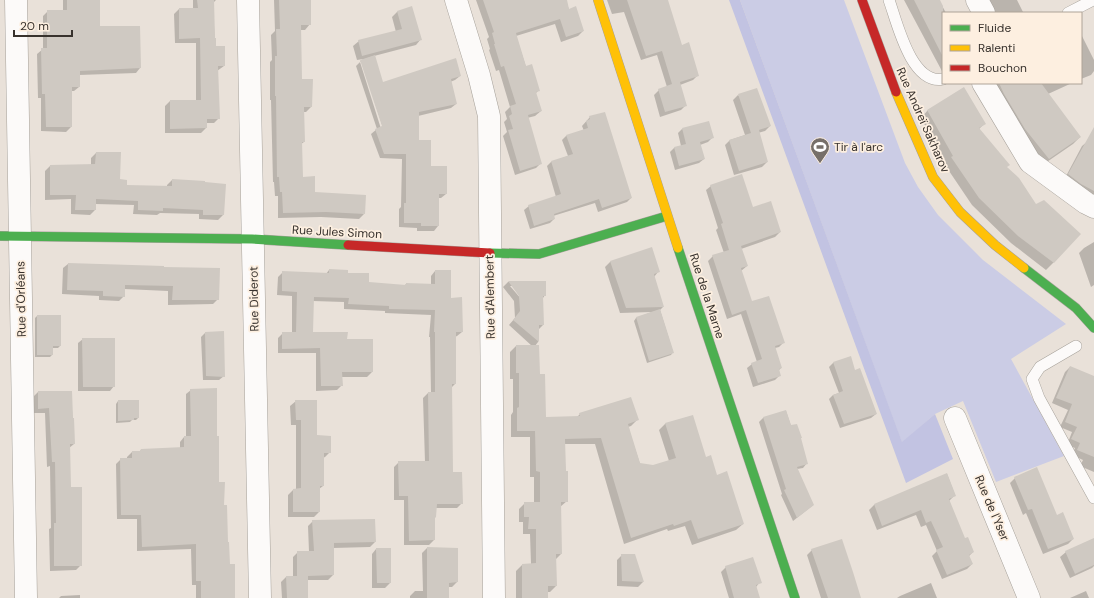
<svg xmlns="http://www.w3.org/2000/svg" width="1094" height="598" viewBox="0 0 1094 598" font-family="'DM Sans',sans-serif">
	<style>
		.green { fill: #cbcce5 }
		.forest { fill: #c2c3e2 }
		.shadow { fill: #0003; fill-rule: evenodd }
		.building { fill: #cfc9c2 }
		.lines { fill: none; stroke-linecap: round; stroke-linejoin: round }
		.lane-casing { stroke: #a6a19a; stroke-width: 12 }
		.street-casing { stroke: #a6a19a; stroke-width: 23 }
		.fast-casing { stroke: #a6a19a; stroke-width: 10 }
		.slow-casing { stroke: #a6a19a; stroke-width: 10 }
		.jam-casing { stroke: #a6a19a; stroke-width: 10 }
		.lane { stroke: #fcfaf9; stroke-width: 11 }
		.street { stroke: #fcfaf9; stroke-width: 22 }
		.fast { stroke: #4caf50; stroke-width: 9 }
		.slow { stroke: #ffc107; stroke-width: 9 }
		.jam { stroke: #c62828; stroke-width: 9 }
		.labels { text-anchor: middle; stroke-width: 3.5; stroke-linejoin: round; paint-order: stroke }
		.street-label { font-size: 12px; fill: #38322d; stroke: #fdefe0 }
		.poi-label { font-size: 12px; fill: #38322d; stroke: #fdefe0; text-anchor: start }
	</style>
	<rect width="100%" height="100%" fill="#e9e1d9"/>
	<!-- green -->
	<path class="green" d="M 740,0 L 844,0 L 905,163 L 918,187 L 938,215 L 983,260 L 1066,324 L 1011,359 L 1064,456 L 996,482 L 963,401 L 935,414 L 902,443 Z"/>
	<!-- forest -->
	<path class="forest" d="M 729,0 L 740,0 L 902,442 L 935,414 L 953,459 L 906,483 Z"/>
	<!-- shadow -->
	<path class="shadow" d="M 63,0 L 99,0 L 99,27 L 140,68 L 136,73 L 79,75 L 79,87 L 74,91 L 71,91 L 71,127 L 66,132 L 41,131 L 41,98 L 38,98 L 37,54 L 43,49 L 43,16 L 48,11 L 63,11 Z
		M 193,0 L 216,0 L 213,3 L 215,47 L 224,66 L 217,71 L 219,118 L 214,123 L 206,123 L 206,128 L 201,133 L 165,133 L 165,106 L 170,101 L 196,101 L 196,43 L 175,43 L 174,14 L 179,9 L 193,9 Z
		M 274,0 L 310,0 L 310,24 L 305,30 L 300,30 L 301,80 L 312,80 L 311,107 L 306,112 L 303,112 L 304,142 L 301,144 L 302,178 L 314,193 L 364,214 L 359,219 L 321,217 L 278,218 L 278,196 L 275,196 L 274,182 L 273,182 L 271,100 L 270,100 L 270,62 L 272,60 L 271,35 L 275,31 Z
		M 476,0 L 566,0 L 569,10 L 583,31 L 578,36 L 561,42 L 555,24 L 516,36 L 526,67 L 539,90 L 535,94 L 541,111 L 535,116 L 527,118 L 541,163 L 536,168 L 515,175 L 503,136 L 507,132 L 504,122 L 507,119 L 505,112 L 510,107 L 499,70 L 496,71 L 489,50 L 490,49 L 487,39 L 489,37 Z
		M 607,0 L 659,0 L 681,46 L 698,75 L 693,80 L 680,85 L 686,105 L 681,110 L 660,117 L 654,95 L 659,90 L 667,87 L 657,55 L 641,60 L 624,12 L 612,14 Z
		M 904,0 L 939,0 L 946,13 L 943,13 L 943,73 Z
		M 982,0 L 1017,0 L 1023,12 L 1022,13 L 988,13 Z
		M 411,8 L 421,39 L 416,45 L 374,56 L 382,83 L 460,76 L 455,80 L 450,82 L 456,104 L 451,108 L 418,116 L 418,141 L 430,167 L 446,194 L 441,198 L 438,198 L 438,226 L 434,231 L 417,231 L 417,228 L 399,227 L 399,209 L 401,207 L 402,159 L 380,158 L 371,134 L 377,129 L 356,66 L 363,59 L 357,60 L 353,46 L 359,41 L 396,32 L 392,17 L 397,12 ZM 360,62 L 362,62 L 384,131 L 382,132 Z
		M 1081,36 L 1082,36 L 1094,60 L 1094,71 L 1091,75 L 1081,79 Z
		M 992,83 L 1072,83 L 1048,94 L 1080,137 L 1073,144 L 1041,166 Z
		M 738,95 L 770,126 L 765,131 L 758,133 L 767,162 L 762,167 L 734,175 L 725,145 L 730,140 L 745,135 L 733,100 Z
		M 928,110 L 985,123 L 979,129 L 1054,262 L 1046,270 L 1011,243 L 972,205 L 945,165 L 946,164 L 921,118 Z
		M 590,117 L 631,198 L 627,202 L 598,212 L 595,203 L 553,216 L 554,219 L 550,223 L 530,229 L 524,210 L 529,206 L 556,197 L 547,166 L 551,162 L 568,156 L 562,140 L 566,136 L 584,131 L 582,126 Z
		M 682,129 L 712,138 L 708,142 L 700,145 L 704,159 L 699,163 L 675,170 L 670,152 L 674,148 L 681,146 L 678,133 Z
		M 1088,141 L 1094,145 L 1094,199 L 1064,180 L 1082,146 Z
		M 96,153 L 119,180 L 126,186 L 167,187 L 167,185 L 172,180 L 223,215 L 218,220 L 199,219 L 199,214 L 160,213 L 157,215 L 133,214 L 134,205 L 95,204 L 95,210 L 90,215 L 71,214 L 71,199 L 45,200 L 45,171 L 50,166 L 91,165 L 91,158 Z
		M 711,186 L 752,208 L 780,232 L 775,237 L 741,249 L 747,266 L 741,271 L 751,302 L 784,342 L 779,347 L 775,348 L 781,368 L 778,371 L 780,375 L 775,380 L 753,387 L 747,368 L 752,364 L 757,362 L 741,314 L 727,319 L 708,261 L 713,256 L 724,253 L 716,230 L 718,228 L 706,190 Z
		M 1094,242 L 1094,285 L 1091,287 L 1079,253 L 1084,248 Z
		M 651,249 L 658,272 L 654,277 L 663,307 L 660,310 L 673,352 L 671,355 L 647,363 L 634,321 L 636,318 L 652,312 L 620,313 L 605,267 L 610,262 Z
		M 68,264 L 163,267 L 218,299 L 213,304 L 168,305 L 168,291 L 124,289 L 124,296 L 119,301 L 99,300 L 99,296 L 62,294 L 63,268 Z
		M 329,270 L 347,274 L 368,283 L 404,286 L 406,284 L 431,285 L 431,276 L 435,271 L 450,299 L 462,332 L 457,336 L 455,337 L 455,384 L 451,388 L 452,473 L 462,503 L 457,508 L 435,508 L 434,540 L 429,545 L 404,545 L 404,500 L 394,500 L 394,467 L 399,462 L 425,462 L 423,398 L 428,393 L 431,393 L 430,337 L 429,337 L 431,315 L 385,313 L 385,311 L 344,309 L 344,302 L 313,301 L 312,333 L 346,340 L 372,372 L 367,377 L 341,377 L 342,385 L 337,390 L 316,391 L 316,353 L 278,353 L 278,338 L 283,333 L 292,333 L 292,296 L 277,295 L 278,277 L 283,272 L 326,274 Z
		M 508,282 L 545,282 L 545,295 L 543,298 L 543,325 L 538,330 L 538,342 L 535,346 L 545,418 L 577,417 L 580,414 L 637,420 L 631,426 L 628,427 L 640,464 L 653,466 L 669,461 L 659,430 L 665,424 L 692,416 L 705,458 L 716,476 L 743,524 L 736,530 L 692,545 L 685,526 L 668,531 L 667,529 L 624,544 L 595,444 L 564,444 L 567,501 L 560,507 L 561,554 L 555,560 L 556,586 L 550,592 L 547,592 L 547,598 L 516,598 L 516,571 L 522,565 L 531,564 L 530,534 L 523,534 L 523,522 L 519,522 L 519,509 L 525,503 L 534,503 L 534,477 L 530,477 L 530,437 L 511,437 L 511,415 L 513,412 L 513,379 L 510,379 L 510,352 L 516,346 L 532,346 L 509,325 L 515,318 L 514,301 L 503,287 ZM 510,286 L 513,286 L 522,300 Z
		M 37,316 L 60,346 L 58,348 L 52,348 L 52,355 L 50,357 L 35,357 L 35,318 Z
		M 205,333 L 224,376 L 219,380 L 203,380 L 201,337 Z
		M 83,339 L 114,386 L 110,391 L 78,391 L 78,343 Z
		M 850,357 L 854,371 L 876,414 L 871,418 L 840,428 L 829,399 L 833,395 L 839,393 L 829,367 L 833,363 Z
		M 1070,367 L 1094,377 L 1094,472 L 1080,466 L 1083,460 L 1072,455 L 1075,448 L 1067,445 L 1072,432 L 1060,427 L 1068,410 L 1052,403 L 1065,372 Z
		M 191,390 L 216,437 L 218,483 L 223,506 L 229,565 L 235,598 L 196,598 L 196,585 L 192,585 L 191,549 L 137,551 L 137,519 L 117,519 L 116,464 L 121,459 L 127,459 L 127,457 L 132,452 L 139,452 L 141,450 L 180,448 L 180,442 L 184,437 L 186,437 L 186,394 Z
		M 38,392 L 71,392 L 74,444 L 69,448 L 70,488 L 81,565 L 76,570 L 50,571 L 49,529 L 51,528 L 50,466 L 47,467 L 45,413 L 33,413 L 33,397 Z
		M 118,401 L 138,401 L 138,418 L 136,420 L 132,420 L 130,422 L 116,423 L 116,404 Z
		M 296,401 L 316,436 L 330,452 L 325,457 L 323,458 L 323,486 L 319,489 L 319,512 L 314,517 L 288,517 L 288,495 L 293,490 L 296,490 L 296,425 L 291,425 L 290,406 Z
		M 786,411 L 791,426 L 807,463 L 803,468 L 797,469 L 813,505 L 793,521 L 781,495 L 782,494 L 759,422 L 763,418 Z
		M 947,474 L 955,495 L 949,501 L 964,539 L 973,552 L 968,557 L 972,564 L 967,569 L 942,579 L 932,556 L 937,551 L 926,525 L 921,527 L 916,515 L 877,530 L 869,510 L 874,505 Z
		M 1015,478 L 1057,516 L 1073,539 L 1068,544 L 1043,554 L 1026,513 L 1023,515 L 1010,483 Z
		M 313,521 L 375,542 L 370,547 L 333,548 L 333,575 L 328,580 L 307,580 L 307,598 L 282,598 L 281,582 L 286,577 L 293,577 L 293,557 L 298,552 L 309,552 L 308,526 Z
		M 1094,540 L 1094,566 L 1092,568 L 1070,578 L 1060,557 L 1066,552 Z
		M 427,548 L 457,549 L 457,582 L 452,587 L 448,587 L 448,598 L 410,598 L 410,596 L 415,591 L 423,591 L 422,553 Z
		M 376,549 L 390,583 L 385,588 L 372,588 L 372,554 Z
		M 812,550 L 859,598 L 821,598 L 807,555 Z
		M 622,555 L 643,582 L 638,587 L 617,586 L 617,560 Z
		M 726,567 L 760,582 L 756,587 L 759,598 L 729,598 L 721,572 Z
		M 931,583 L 937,598 L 897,598 L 900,596 Z
		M 1086,591 L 1089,598 L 1070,598 Z
		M 80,595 L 80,598 L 59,598 L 61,596 Z"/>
	<!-- building -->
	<path class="building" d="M 67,0 L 100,0 L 100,26 L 140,26 L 141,68 L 80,71 L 80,87 L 72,87 L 72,127 L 46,127 L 45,94 L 42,94 L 41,48 L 47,48 L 47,10 L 67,10 Z
		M 197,0 L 214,0 L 215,38 L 216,38 L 216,46 L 225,46 L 225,66 L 218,66 L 220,119 L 207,119 L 207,128 L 170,129 L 170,100 L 201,100 L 200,38 L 179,39 L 179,8 L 198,8 Z
		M 279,0 L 311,0 L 311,25 L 301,25 L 302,79 L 313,79 L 312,107 L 304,107 L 305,142 L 302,142 L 303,177 L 315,176 L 315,192 L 366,195 L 365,214 L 326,212 L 283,213 L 282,192 L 280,192 L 279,177 L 277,177 L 276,96 L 275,96 L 275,56 L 277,56 L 276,29 L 280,29 Z
		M 483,0 L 567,0 L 569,9 L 576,6 L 584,31 L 566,37 L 560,19 L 516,33 L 526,66 L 532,64 L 540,91 L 536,92 L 542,111 L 528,115 L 542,164 L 520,171 L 508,130 L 513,129 L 509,116 L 512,114 L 510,106 L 516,104 L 504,66 L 501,67 L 494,44 L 495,44 L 492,33 L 494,32 Z
		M 627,0 L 668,0 L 682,45 L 689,42 L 699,76 L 680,82 L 687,106 L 665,112 L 658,89 L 672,84 L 662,51 L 646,56 Z
		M 914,0 L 940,0 L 943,6 L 943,57 Z
		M 412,6 L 422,40 L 362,56 L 358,40 L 402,29 L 397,11 Z
		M 375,55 L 383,82 L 456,58 L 461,76 L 451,79 L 457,104 L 419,112 L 419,140 L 431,140 L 431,166 L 447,166 L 447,194 L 439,194 L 439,226 L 421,226 L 421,223 L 404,223 L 404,203 L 406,203 L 406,154 L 384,154 L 375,129 L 382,126 L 360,60 Z
		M 999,83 L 1041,83 L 1081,137 L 1049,159 L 1025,129 L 1004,94 Z
		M 964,87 L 986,124 L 979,128 L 1010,165 L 1007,167 L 1019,178 L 1036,204 L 1044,200 L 1081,234 L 1054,263 L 1018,236 L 979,198 L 951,157 L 953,156 L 927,110 Z
		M 757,88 L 771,126 L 756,131 L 759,130 L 768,162 L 739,171 L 729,140 L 751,133 L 738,94 Z
		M 605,112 L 632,198 L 602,208 L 599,199 L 554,214 L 555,219 L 534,226 L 528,205 L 561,194 L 551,161 L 573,154 L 566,135 L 588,128 L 586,121 L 590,119 L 589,116 Z
		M 709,121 L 714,138 L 700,142 L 705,159 L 679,166 L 674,147 L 686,144 L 682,128 Z
		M 1094,127 L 1094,191 L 1081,184 L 1068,174 Z
		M 96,152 L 121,152 L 120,179 L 127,180 L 127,185 L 172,186 L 172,179 L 205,181 L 205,182 L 226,184 L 224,215 L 203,215 L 203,210 L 163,208 L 163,211 L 138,210 L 138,201 L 96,199 L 96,210 L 75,210 L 76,195 L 50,195 L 50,165 L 95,164 Z
		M 742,174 L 753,207 L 771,201 L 781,232 L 741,246 L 748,266 L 741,268 L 752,301 L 769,296 L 785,343 L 775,346 L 782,368 L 779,369 L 781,376 L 758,383 L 751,363 L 762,359 L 746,310 L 732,315 L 712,255 L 729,250 L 721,224 L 723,223 L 710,185 Z
		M 652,247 L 660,272 L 654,274 L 664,307 L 626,308 L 610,261 Z
		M 68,263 L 164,266 L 164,267 L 220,268 L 219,300 L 172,300 L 173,286 L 125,285 L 125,297 L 103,296 L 103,291 L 67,290 Z
		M 329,269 L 348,270 L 348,273 L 369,273 L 369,282 L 406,285 L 406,283 L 435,284 L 435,270 L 451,270 L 451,298 L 462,297 L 463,332 L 456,332 L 456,384 L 452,384 L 453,472 L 462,472 L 463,504 L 437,504 L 436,517 L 435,518 L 435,540 L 409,541 L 408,496 L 399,496 L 398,461 L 429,461 L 428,392 L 435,392 L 435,332 L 434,332 L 435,310 L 389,309 L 389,306 L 348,304 L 349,298 L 314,297 L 313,332 L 348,332 L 347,339 L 373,339 L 373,372 L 342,372 L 343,386 L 321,386 L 320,348 L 282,349 L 282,332 L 296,332 L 297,292 L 282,291 L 282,271 L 329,273 Z
		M 508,281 L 546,281 L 546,296 L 543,296 L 544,325 L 539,325 L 539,342 L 513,320 L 520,311 L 519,296 Z
		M 660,309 L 674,353 L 649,361 L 636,317 Z
		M 37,315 L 61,315 L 61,346 L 53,346 L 53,355 L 37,355 Z
		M 224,331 L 225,377 L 206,376 L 205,332 Z
		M 82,338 L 115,338 L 115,387 L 83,387 Z
		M 516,345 L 539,345 L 540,374 L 545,374 L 546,417 L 580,416 L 579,413 L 631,397 L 639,420 L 628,424 L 640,463 L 653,465 L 676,458 L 665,423 L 693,415 L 706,457 L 711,455 L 717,475 L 727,471 L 744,524 L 698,539 L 691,520 L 674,526 L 673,524 L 631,538 L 601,438 L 565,439 L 566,471 L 568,471 L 568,502 L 561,502 L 562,554 L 556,554 L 557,586 L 548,586 L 548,598 L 522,598 L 522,564 L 536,563 L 536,529 L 528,529 L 529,517 L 524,517 L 524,502 L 540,502 L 540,472 L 536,471 L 535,431 L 517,431 L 517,408 L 519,407 L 519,373 L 516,373 Z
		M 851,356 L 855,370 L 860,368 L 877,414 L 844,424 L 833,395 L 843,391 L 833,362 Z
		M 1070,366 L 1094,376 L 1094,457 L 1077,450 L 1080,443 L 1071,439 L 1077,427 L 1065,422 L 1072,404 L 1056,398 Z
		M 217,388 L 217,436 L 219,436 L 219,482 L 225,482 L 224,505 L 227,505 L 228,542 L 229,542 L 230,564 L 235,564 L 235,598 L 201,598 L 201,581 L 196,581 L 196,544 L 142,547 L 141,515 L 121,515 L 120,458 L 132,458 L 132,451 L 140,451 L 141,449 L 184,447 L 184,436 L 191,436 L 190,389 Z
		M 38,391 L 72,391 L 73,418 L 74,418 L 75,444 L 70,444 L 71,487 L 82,487 L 82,566 L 54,566 L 54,523 L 56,523 L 55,462 L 52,462 L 49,408 L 38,409 Z
		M 118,400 L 139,400 L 139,418 L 134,418 L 134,420 L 118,421 Z
		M 295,400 L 317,400 L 317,435 L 331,436 L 331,453 L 324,453 L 324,486 L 320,486 L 320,512 L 293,512 L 293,489 L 301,488 L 301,420 L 296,420 Z
		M 786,410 L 791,425 L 797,424 L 802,438 L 801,438 L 808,464 L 797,467 L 814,505 L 797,518 L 784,490 L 786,489 L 763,417 Z
		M 1037,467 L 1057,515 L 1063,512 L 1074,539 L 1048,549 L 1032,509 L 1028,510 L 1014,477 Z
		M 947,473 L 956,496 L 949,499 L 965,538 L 968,537 L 974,552 L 969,555 L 973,564 L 947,575 L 936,550 L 943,547 L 931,521 L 926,523 L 921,510 L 882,526 L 874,504 Z
		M 375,519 L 376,542 L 334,543 L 334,575 L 308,576 L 308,598 L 287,598 L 286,576 L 297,576 L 297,551 L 314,551 L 312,520 Z
		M 1094,538 L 1094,565 L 1075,574 L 1065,551 Z
		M 842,539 L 853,572 L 861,598 L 828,598 L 811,549 Z
		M 427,547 L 458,548 L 458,582 L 449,583 L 449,598 L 427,598 Z
		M 376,548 L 391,548 L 391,583 L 377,583 Z
		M 621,554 L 635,554 L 644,582 L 622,581 Z
		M 753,557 L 762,583 L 756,585 L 760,598 L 734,598 L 725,566 Z"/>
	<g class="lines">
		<!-- lane casing -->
		<g class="lane-casing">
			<path id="lane" d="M 889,0 C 897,22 911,85 943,79
				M 1068,13 L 1093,0
				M 1076,346 L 1040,367 L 1032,379 L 1039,398 L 1094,498"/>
		</g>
		<!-- street casing -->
		<g class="street-casing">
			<path id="street" d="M 16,0 L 26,598
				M 248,0 L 260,598
				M 456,0 L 479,75 L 489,116 L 494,598
				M 977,0 L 984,13
				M 983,83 L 1030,162 L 1086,203 L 1094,207
				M 955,418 L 1029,598"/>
		</g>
		<!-- fast casing -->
		<g class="fast-casing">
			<path id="fast" d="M 0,236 L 252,239 L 348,245
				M 678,248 L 795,598
				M 490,253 L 539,254 L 667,216
				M 1024,268 L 1076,308 L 1094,328"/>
		</g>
		<!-- slow casing -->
		<g class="slow-casing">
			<path id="slow" d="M 598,0 L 678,248
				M 896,92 L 933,177 L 960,212 L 995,245 L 1024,268"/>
		</g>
		<!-- jam casing -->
		<g class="jam-casing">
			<path id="jam" d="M 862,0 L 896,92
				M 348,245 L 490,253"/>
		</g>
		<!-- lane -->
		<use href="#lane" class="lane"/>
		<!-- street -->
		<use href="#street" class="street"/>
		<!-- fast -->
		<use href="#fast" class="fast"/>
		<!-- slow -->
		<use href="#slow" class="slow"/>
		<!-- jam -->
		<use href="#jam" class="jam"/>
	</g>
	<!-- icons -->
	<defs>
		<g id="stadium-pin" transform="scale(1)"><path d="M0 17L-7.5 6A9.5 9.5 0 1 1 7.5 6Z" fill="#766f69" stroke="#fdefe0"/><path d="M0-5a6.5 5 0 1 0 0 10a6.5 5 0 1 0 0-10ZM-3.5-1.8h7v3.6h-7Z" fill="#fff"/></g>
	</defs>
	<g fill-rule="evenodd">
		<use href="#stadium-pin" x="820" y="147"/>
	</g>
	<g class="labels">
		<!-- street labels -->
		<g class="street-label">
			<text transform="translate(923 120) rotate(66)" y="4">Rue Andreï Sakharov</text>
			<text transform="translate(337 232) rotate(3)" y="4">Rue Jules Simon</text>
			<text transform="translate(707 296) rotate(72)" y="4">Rue de la Marne</text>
			<text transform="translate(490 297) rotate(-91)" y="4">Rue d'Alembert</text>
			<text transform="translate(21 299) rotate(-91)" y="4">Rue d'Orléans</text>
			<text transform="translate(254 299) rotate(-91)" y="4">Rue Diderot</text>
			<text transform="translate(992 508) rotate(67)" y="4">Rue de l'Yser</text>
		</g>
		<!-- poi labels -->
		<g class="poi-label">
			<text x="834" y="151">Tir à l'arc</text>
		</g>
	</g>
	<!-- legend -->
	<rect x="942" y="12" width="140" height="72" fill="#fdefe0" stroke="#aea398"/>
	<rect x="950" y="25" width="20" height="6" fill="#4caf50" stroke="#aea398"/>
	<text x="978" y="32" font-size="12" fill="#38322d">Fluide</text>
	<rect x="950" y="45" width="20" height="6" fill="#ffc107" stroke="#aea398"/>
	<text x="978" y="52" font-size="12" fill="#38322d">Ralenti</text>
	<rect x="950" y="65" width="20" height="6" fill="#c62828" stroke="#aea398"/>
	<text x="978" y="72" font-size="12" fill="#38322d">Bouchon</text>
	<!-- scale -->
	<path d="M14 30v6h58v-6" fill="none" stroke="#38322d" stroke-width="2"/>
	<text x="20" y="30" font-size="12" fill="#38322d" stroke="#fdefe0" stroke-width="3" paint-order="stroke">20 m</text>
</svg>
